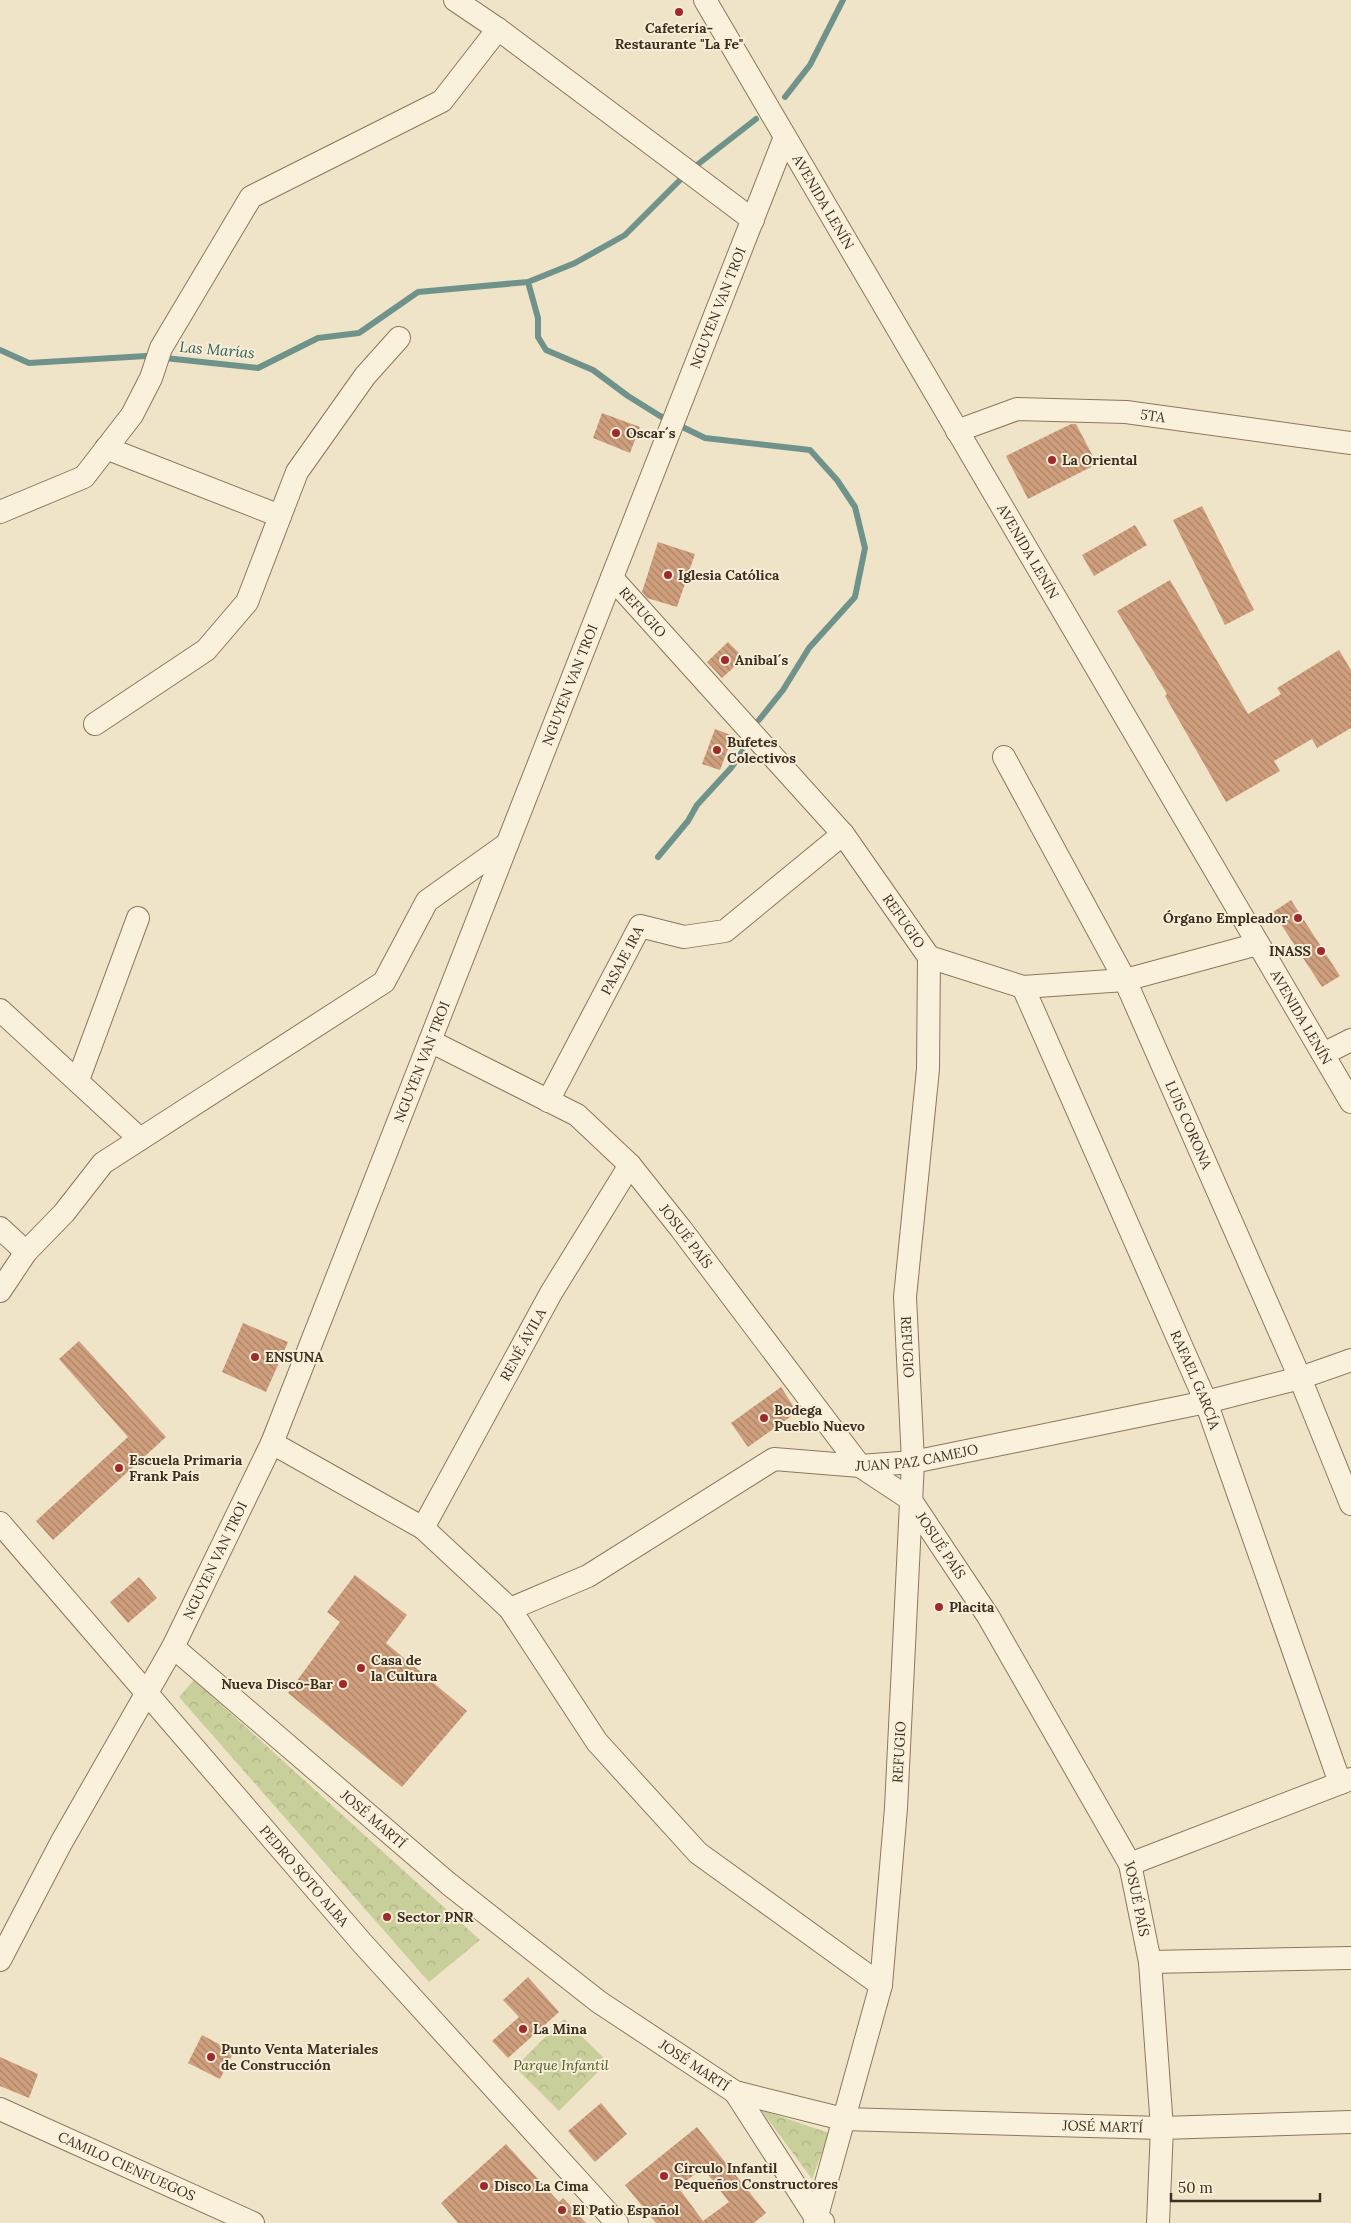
<svg xmlns="http://www.w3.org/2000/svg" width="1351" height="2223" viewBox="0 0 1351 2223" font-family="Lora,serif">
	<style>
		.park { fill: url(#park-crowns) }
		.lines { fill: none; stroke-linecap: round; stroke-linejoin: round }
		.stream { stroke: #6f938a; stroke-width: 6 }
		.building { fill: url(#building-back-hatch); fill-rule: evenodd }
		.minor-casing { stroke: #8d765c; stroke-width: 24 }
		.minor { stroke: #faf1dc; stroke-width: 22 }
		.poi-dot { fill: #9e2a2b; stroke: #f7eed8; stroke-width: 2 }
		.labels { text-anchor: middle; stroke-width: 4; stroke-linejoin: round; paint-order: stroke }
		.poi-label { font-size: 14px; font-weight: bold; fill: #3d2e20; stroke: #f7eed8; text-anchor: start }
		.street-label { font-size: 14px; fill: #3d2e20; stroke: #f7eed8 }
		.park-label { font-size: 14px; font-style: italic; fill: #4d5a26; stroke: #f7eed8 }
		.water-label { font-size: 15px; font-style: italic; fill: #2f5d5a; stroke: #f7eed8 }
	</style>
	<defs>
		<pattern id="park-crowns" width="20" height="18" patternUnits="userSpaceOnUse" patternTransform="scale(1.25)"><rect width="20" height="18" fill="#c9cf9b"/><path d="M2 6a3 3 0 1 1 6 0M12 15a3 3 0 1 1 6 0" fill="none" stroke="#aeb285"/></pattern>
		<pattern id="building-back-hatch" width="6" height="6" patternUnits="userSpaceOnUse" patternTransform="scale(1.25)"><rect width="6" height="6" fill="#cf9f7d"/><path d="M-1 5l2 2M0 0l6 6M5-1l2 2" fill="none" stroke="#a98266"/></pattern>
	</defs>
	<rect width="100%" height="100%" fill="#f0e4c8"/>
	<!-- park -->
	<path class="park" d="M 194,1680 L 480,1940 L 429,1982 L 179,1697 Z
		M 564,2019 L 608,2062 L 559,2111 L 515,2067 Z
		M 761,2110 L 829,2133 L 812,2179 Z"/>
	<g class="lines">
		<!-- stream -->
		<path class="stream" d="M 785,97 L 810,65 L 843,0
			M 528,282 L 575,263 L 625,235 L 688,172 L 756,119
			M 0,350 L 29,363 L 146,356 L 258,368 L 318,338 L 359,333 L 418,292 L 528,282 L 538,318 L 538,337 L 546,350 L 593,370 L 628,396 L 660,416 L 705,438 L 810,450 L 837,480 L 855,507 L 865,548 L 855,597 L 809,648 L 783,690 L 759,720
			M 658,857 L 688,821 L 697,805 L 731,768 L 742,752"/>
	</g>
	<!-- building -->
	<path class="building" d="M 602,413 L 640,427 L 630,453 L 593,438 Z
		M 1071,424 L 1076,424 L 1097,464 L 1028,499 L 1006,456 Z
		M 1202,506 L 1254,610 L 1225,625 L 1173,520 Z
		M 1135,525 L 1147,545 L 1094,576 L 1082,555 Z
		M 658,542 L 695,554 L 677,607 L 647,598 L 642,592 Z
		M 1170,580 L 1248,714 L 1281,694 L 1277,688 L 1339,650 L 1351,670 L 1351,728 L 1317,748 L 1312,739 L 1274,761 L 1280,771 L 1226,802 L 1165,696 L 1167,694 L 1117,611 Z
		M 728,642 L 744,658 L 722,678 L 707,662 Z
		M 715,729 L 733,736 L 720,770 L 702,764 Z
		M 1291,900 L 1340,976 L 1322,987 L 1273,912 Z
		M 243,1323 L 288,1342 L 266,1392 L 222,1372 Z
		M 79,1341 L 166,1437 L 53,1540 L 36,1521 L 128,1437 L 59,1359 Z
		M 781,1387 L 797,1412 L 748,1447 L 731,1423 Z
		M 355,1575 L 407,1615 L 386,1643 L 467,1711 L 402,1787 L 288,1693 L 340,1622 L 327,1612 Z
		M 139,1577 L 157,1598 L 128,1623 L 110,1602 Z
		M 528,1977 L 559,2012 L 508,2058 L 492,2041 L 519,2017 L 503,2000 Z
		M 202,2035 L 234,2052 L 220,2079 L 188,2063 Z
		M 0,2057 L 38,2074 L 29,2098 L 0,2086 Z
		M 601,2103 L 627,2134 L 595,2162 L 568,2131 Z
		M 697,2127 L 766,2213 L 754,2223 L 656,2223 L 625,2185 ZM 703,2168 L 729,2202 L 703,2221 L 678,2187 Z
		M 506,2144 L 559,2202 L 563,2198 L 586,2223 L 458,2223 L 441,2203 Z"/>
	<g class="lines">
		<!-- minor casing -->
		<g class="minor-casing">
			<g id="minor">
				<path d="M 455,0 L 498,29 L 753,220"/>
				<path id="s1" d="M 705,0 L 1351,1102"/>
				<path id="s2" d="M 957,431 L 1017,409 L 1126,412 L 1351,443"/>
				<path d="M 106,448 L 280,516"/>
				<path d="M 0,512 L 84,477 L 132,415 L 151,378 L 161,348 L 251,197 L 442,101 L 498,29"/>
				<path id="s3" d="M 612,578 L 843,834 L 929,957 L 928,1069 L 905,1297 L 913,1462 L 896,1808 L 881,1985 L 815,2223"/>
				<path d="M 95,724 L 206,650 L 247,602 L 297,472 L 365,376 L 399,338"/>
				<path id="s4" d="M 1004,757 L 1125,980 L 1300,1378 L 1351,1504"/>
				<path d="M 929,957 L 1023,987 L 1125,980 L 1258,944"/>
				<path id="s5" d="M 1023,987 L 1206,1402 L 1340,1783"/>
				<path d="M 0,1010 L 140,1139"/>
				<path id="s6" d="M 430,1041 L 577,1115 L 630,1165 L 681,1229 L 860,1466 L 910,1499 L 988,1616 L 1130,1864 L 1150,1962 L 1162,2128 L 1158,2223"/>
				<path d="M 1323,1054 L 1351,1040"/>
				<path d="M 78,1080 L 138,918"/>
				<path id="s7" d="M 548,1101 L 640,926 L 684,937 L 725,931 L 843,834"/>
				<path d="M 0,1228 L 26,1252"/>
				<path d="M 0,1291 L 26,1252 L 64,1213 L 103,1163 L 384,982 L 427,901 L 507,844"/>
				<path d="M 272,1443 L 423,1528 L 510,1609 L 597,1742 L 698,1853 L 881,1985"/>
				<path id="s8" d="M 0,1523 L 363,1944 L 617,2223"/>
				<path id="s9" d="M 423,1528 L 551,1293 L 630,1165"/>
				<path id="s10" d="M 510,1609 L 588,1576 L 774,1459 L 860,1466 L 913,1462 L 1206,1402 L 1300,1378 L 1351,1360"/>
				<path id="s11" d="M 173,1647 L 449,1884 L 599,2002 L 735,2092 L 843,2119 L 1162,2128 L 1351,2122"/>
				<path d="M 1130,1864 L 1351,1779"/>
				<path id="s12" d="M 0,1960 L 61,1843 L 173,1647 L 272,1443 L 785,137"/>
				<path d="M 1150,1962 L 1351,1958"/>
				<path d="M 735,2092 L 816,2218 L 823,2222"/>
				<path id="s13" d="M 0,2109 L 253,2223"/>
			</g>
		</g>
		<!-- minor -->
		<use href="#minor" class="minor"/>
	</g>
	<!-- markers -->
	<g class="poi-dot">
		<circle cx="679" cy="12" r="5"/>
		<circle cx="616" cy="433" r="5"/>
		<circle cx="1052" cy="460" r="5"/>
		<circle cx="668" cy="575" r="5"/>
		<circle cx="725" cy="660" r="5"/>
		<circle cx="717" cy="750" r="5"/>
		<circle cx="1298" cy="918" r="5"/>
		<circle cx="1321" cy="951" r="5"/>
		<circle cx="255" cy="1357" r="5"/>
		<circle cx="764" cy="1418" r="5"/>
		<circle cx="119" cy="1468" r="5"/>
		<circle cx="939" cy="1607" r="5"/>
		<circle cx="361" cy="1668" r="5"/>
		<circle cx="343" cy="1684" r="5"/>
		<circle cx="387" cy="1917" r="5"/>
		<circle cx="523" cy="2029" r="5"/>
		<circle cx="211" cy="2057" r="5"/>
		<circle cx="664" cy="2176" r="5"/>
		<circle cx="484" cy="2186" r="5"/>
		<circle cx="562" cy="2210" r="5"/>
	</g>
	<g class="labels">
		<!-- poi labels -->
		<g class="poi-label">
			<text x="679" y="33" text-anchor="middle">Cafetería-<tspan x="679" dy="16">Restaurante "La Fe"</tspan></text>
			<text x="626" y="438">Oscar´s</text>
			<text x="1062" y="465">La Oriental</text>
			<text x="678" y="580">Iglesia Católica</text>
			<text x="735" y="665">Anibal´s</text>
			<text x="727" y="747">Bufetes<tspan x="727" dy="16">Colectivos</tspan></text>
			<text x="1288" y="923" text-anchor="end">Órgano Empleador</text>
			<text x="1311" y="956" text-anchor="end">INASS</text>
			<text x="265" y="1362">ENSUNA</text>
			<text x="774" y="1415">Bodega<tspan x="774" dy="16">Pueblo Nuevo</tspan></text>
			<text x="129" y="1465">Escuela Primaria<tspan x="129" dy="16">Frank País</tspan></text>
			<text x="949" y="1612">Placita</text>
			<text x="371" y="1665">Casa de<tspan x="371" dy="16">la Cultura</tspan></text>
			<text x="333" y="1689" text-anchor="end">Nueva Disco-Bar</text>
			<text x="397" y="1922">Sector PNR</text>
			<text x="533" y="2034">La Mina</text>
			<text x="221" y="2054">Punto Venta Materiales<tspan x="221" dy="16">de Construcción</tspan></text>
			<text x="674" y="2173">Círculo Infantil<tspan x="674" dy="16">Pequeños Constructores</tspan></text>
			<text x="494" y="2191">Disco La Cima</text>
			<text x="572" y="2215">El Patio Español</text>
		</g>
		<!-- street labels -->
		<g class="street-label">
			<text dy="5" stroke="none"><textPath href="#s1" startOffset="234">AVENIDA LENÍN</textPath></text>
			<text dy="5" stroke="none"><textPath href="#s12" startOffset="1804">NGUYEN VAN TROI</textPath></text>
			<text dy="5" stroke="none"><textPath href="#s2" startOffset="200">5TA</textPath></text>
			<text dy="5" stroke="none"><textPath href="#s1" startOffset="639">AVENIDA LENÍN</textPath></text>
			<text dy="5" stroke="none"><textPath href="#s3" startOffset="46">REFUGIO</textPath></text>
			<text dy="5" stroke="none"><textPath href="#s12" startOffset="1399">NGUYEN VAN TROI</textPath></text>
			<text dy="5" stroke="none"><textPath href="#s3" startOffset="451">REFUGIO</textPath></text>
			<text dy="5" stroke="none"><textPath href="#s7" startOffset="159">PASAJE 1RA</textPath></text>
			<text dy="5" stroke="none"><textPath href="#s1" startOffset="1179">AVENIDA LENÍN</textPath></text>
			<text dy="5" stroke="none"><textPath href="#s12" startOffset="994">NGUYEN VAN TROI</textPath></text>
			<text dy="5" stroke="none"><textPath href="#s4" startOffset="412">LUIS CORONA</textPath></text>
			<text dy="5" stroke="none"><textPath href="#s6" startOffset="328">JOSUÉ PAÍS</textPath></text>
			<text dy="5" stroke="none"><textPath href="#s9" startOffset="209">RENÉ ÁVILA</textPath></text>
			<text dy="5" stroke="none"><textPath href="#s3" startOffset="886">REFUGIO</textPath></text>
			<text dy="5" stroke="none"><textPath href="#s5" startOffset="429">RAFAEL GARCÍA</textPath></text>
			<text dy="5" stroke="none"><textPath href="#s10" startOffset="448">JUAN PAZ CAMEJO</textPath></text>
			<text dy="5" stroke="none"><textPath href="#s6" startOffset="732">JOSUÉ PAÍS</textPath></text>
			<text dy="5" stroke="none"><textPath href="#s12" startOffset="454">NGUYEN VAN TROI</textPath></text>
			<text transform="translate(899 1752) rotate(-87)" y="5">REFUGIO</text>
			<text dy="5" stroke="none"><textPath href="#s11" startOffset="264">JOSÉ MARTÍ</textPath></text>
			<text dy="5" stroke="none"><textPath href="#s8" startOffset="466">PEDRO SOTO ALBA</textPath></text>
			<text dy="5" stroke="none"><textPath href="#s6" startOffset="1138">JOSUÉ PAÍS</textPath></text>
			<text dy="5" stroke="none"><textPath href="#s11" startOffset="669">JOSÉ MARTÍ</textPath></text>
			<text dy="5" stroke="none"><textPath href="#s11" startOffset="1089">JOSÉ MARTÍ</textPath></text>
			<text dy="5" stroke="none"><textPath href="#s13" startOffset="139">CAMILO CIENFUEGOS</textPath></text>
		</g>
		<!-- park labels -->
		<g class="park-label">
			<text x="561" y="2070">Parque Infantil</text>
		</g>
		<!-- water labels -->
		<g class="water-label">
			<text transform="translate(217 350) rotate(5)" y="5">Las Marías</text>
		</g>
	</g>
	<!-- scale -->
	<path d="M1171 2193v8h149v-8" fill="none" stroke="#3d2e20" stroke-width="2.5"/>
	<text x="1178" y="2193" font-size="15" fill="#3d2e20" stroke="#f7eed8" stroke-width="4" paint-order="stroke">50 m</text>
</svg>
